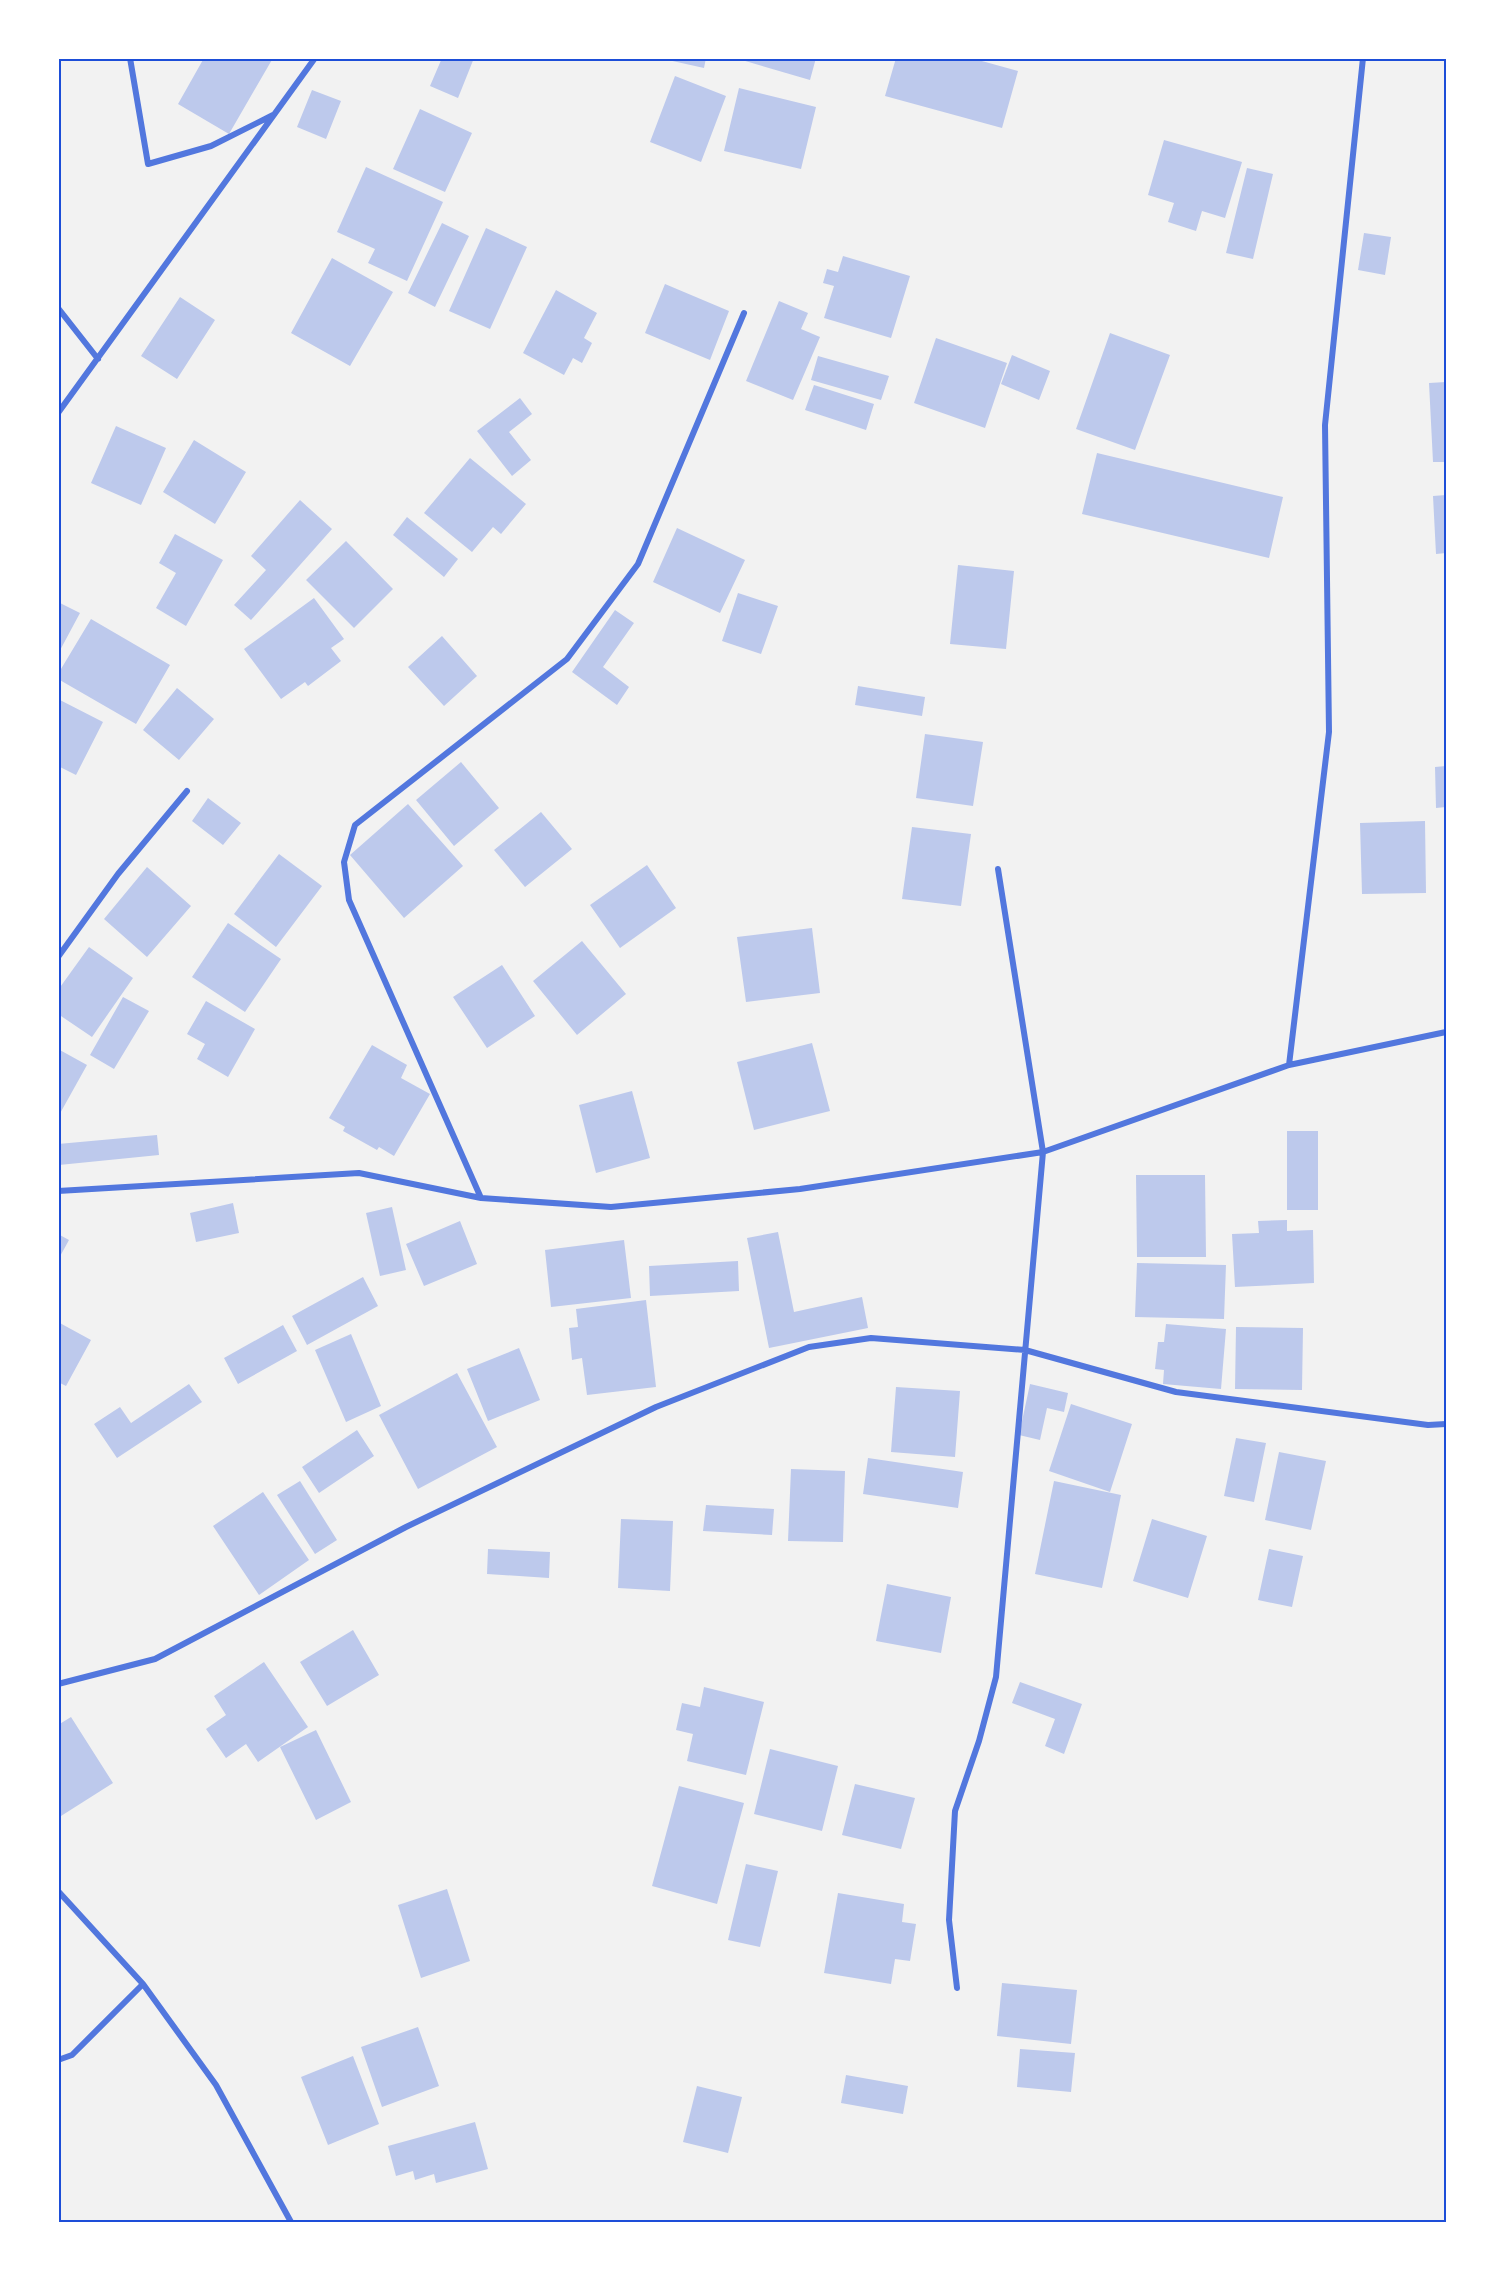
<svg xmlns="http://www.w3.org/2000/svg" width="1505" height="2281" viewBox="0 0 1505 2281" font-family="'Work Sans',sans-serif">
	<style>
		.building { fill: #bdc9ec }
		.lines { fill: none; stroke-linecap: round; stroke-linejoin: round }
		.minor { stroke: #5277de; stroke-width: 6 }
		.neatline { fill: none; stroke: #1d4ed8; stroke-width: 2 }
	</style>
	<rect width="100%" height="100%" fill="#f2f2f2"/>
	<!-- building -->
	<path class="building" d="M 204,58 L 273,58 L 229,134 L 178,104 Z
		M 442,58 L 474,58 L 458,98 L 430,86 Z
		M 659,58 L 706,58 L 704,68 Z
		M 735,58 L 816,58 L 810,80 Z
		M 896,58 L 971,58 L 1018,71 L 1002,128 L 885,96 Z
		M 675,76 L 726,96 L 701,162 L 650,142 Z
		M 739,88 L 816,107 L 801,169 L 724,151 Z
		M 312,90 L 341,101 L 326,139 L 297,127 Z
		M 420,109 L 472,133 L 445,192 L 393,169 Z
		M 1164,140 L 1242,162 L 1225,218 L 1202,211 L 1196,231 L 1168,222 L 1174,203 L 1148,195 Z
		M 366,167 L 443,202 L 407,281 L 368,263 L 375,249 L 337,232 Z
		M 1247,168 L 1273,174 L 1253,259 L 1226,253 Z
		M 442,223 L 469,236 L 435,307 L 408,293 Z
		M 486,228 L 527,247 L 490,329 L 449,311 Z
		M 1364,233 L 1391,237 L 1385,275 L 1358,270 Z
		M 843,256 L 910,276 L 891,338 L 824,318 L 834,286 L 823,283 L 827,269 L 838,272 Z
		M 332,258 L 393,292 L 350,366 L 291,333 Z
		M 665,284 L 729,311 L 710,360 L 645,333 Z
		M 556,290 L 597,313 L 584,338 L 592,343 L 582,363 L 573,358 L 564,375 L 523,353 Z
		M 180,297 L 215,320 L 177,379 L 141,356 Z
		M 779,301 L 808,313 L 801,329 L 820,337 L 793,400 L 746,381 Z
		M 1110,333 L 1170,355 L 1135,450 L 1076,429 Z
		M 936,338 L 1007,363 L 985,428 L 914,403 Z
		M 1012,355 L 1050,371 L 1039,400 L 1001,384 Z
		M 818,356 L 889,376 L 881,400 L 811,380 Z
		M 1446,382 L 1446,462 L 1433,462 L 1429,383 Z
		M 814,385 L 874,404 L 866,430 L 805,410 Z
		M 520,398 L 532,414 L 509,432 L 531,460 L 512,476 L 477,431 Z
		M 116,426 L 166,448 L 141,505 L 91,483 Z
		M 194,440 L 246,472 L 215,524 L 163,492 Z
		M 1097,453 L 1283,497 L 1269,558 L 1082,514 Z
		M 470,458 L 526,504 L 501,534 L 493,527 L 472,552 L 424,513 Z
		M 1446,495 L 1446,553 L 1436,554 L 1433,496 Z
		M 300,500 L 332,529 L 251,620 L 234,605 L 266,570 L 251,556 Z
		M 407,517 L 458,559 L 444,577 L 393,535 Z
		M 677,528 L 745,560 L 720,613 L 653,582 Z
		M 175,534 L 223,560 L 186,626 L 156,608 L 176,573 L 159,563 Z
		M 346,541 L 393,589 L 354,628 L 306,580 Z
		M 958,565 L 1014,571 L 1006,649 L 950,644 Z
		M 738,593 L 778,606 L 761,654 L 722,641 Z
		M 314,598 L 344,639 L 331,648 L 341,661 L 308,686 L 305,682 L 281,699 L 244,649 Z
		M 58,602 L 80,613 L 58,654 Z
		M 615,610 L 634,623 L 603,667 L 629,687 L 617,705 L 572,672 Z
		M 91,619 L 170,665 L 136,724 L 58,679 L 58,674 Z
		M 442,636 L 477,676 L 444,706 L 408,667 Z
		M 858,686 L 925,697 L 922,716 L 855,705 Z
		M 177,688 L 214,719 L 179,760 L 143,730 Z
		M 58,699 L 103,722 L 76,775 L 58,766 Z
		M 925,734 L 983,742 L 973,806 L 916,798 Z
		M 461,762 L 499,808 L 454,846 L 416,800 Z
		M 1446,766 L 1446,807 L 1436,808 L 1435,767 Z
		M 208,798 L 241,823 L 223,845 L 192,821 Z
		M 408,804 L 463,866 L 404,918 L 350,855 Z
		M 541,812 L 572,849 L 525,887 L 494,850 Z
		M 1425,821 L 1426,893 L 1362,894 L 1360,823 Z
		M 912,827 L 971,834 L 961,906 L 902,899 Z
		M 279,854 L 322,886 L 276,947 L 234,914 Z
		M 647,865 L 676,908 L 620,948 L 590,905 Z
		M 147,867 L 191,906 L 147,957 L 104,919 Z
		M 228,923 L 281,959 L 245,1012 L 192,977 Z
		M 812,928 L 820,993 L 746,1002 L 737,937 Z
		M 582,941 L 626,994 L 577,1035 L 533,981 Z
		M 89,947 L 133,978 L 92,1037 L 58,1014 L 58,990 Z
		M 502,965 L 535,1016 L 487,1048 L 453,997 Z
		M 123,997 L 149,1011 L 114,1069 L 90,1055 Z
		M 206,1001 L 255,1029 L 228,1077 L 197,1059 L 205,1044 L 187,1034 Z
		M 812,1043 L 830,1111 L 754,1130 L 737,1062 Z
		M 372,1045 L 407,1065 L 401,1078 L 430,1094 L 394,1156 L 379,1147 L 377,1150 L 343,1131 L 345,1127 L 329,1118 Z
		M 58,1049 L 87,1065 L 58,1117 Z
		M 632,1091 L 650,1158 L 596,1173 L 579,1105 Z
		M 1287,1131 L 1318,1131 L 1318,1210 L 1287,1210 Z
		M 157,1135 L 159,1155 L 59,1165 L 58,1144 Z
		M 1136,1175 L 1205,1175 L 1206,1257 L 1137,1257 Z
		M 233,1203 L 239,1233 L 196,1242 L 190,1213 Z
		M 392,1207 L 406,1270 L 380,1276 L 366,1213 Z
		M 1287,1220 L 1287,1231 L 1313,1230 L 1314,1283 L 1235,1287 L 1232,1234 L 1259,1233 L 1258,1221 Z
		M 460,1221 L 477,1264 L 424,1286 L 406,1244 Z
		M 778,1232 L 794,1312 L 862,1297 L 868,1328 L 769,1348 L 747,1238 Z
		M 58,1234 L 69,1240 L 58,1260 Z
		M 624,1240 L 631,1298 L 551,1307 L 545,1250 Z
		M 738,1261 L 739,1291 L 650,1296 L 649,1266 Z
		M 1137,1263 L 1226,1265 L 1224,1319 L 1135,1317 Z
		M 363,1277 L 378,1306 L 307,1345 L 292,1316 Z
		M 646,1300 L 656,1387 L 587,1395 L 582,1358 L 572,1360 L 569,1328 L 578,1327 L 576,1309 Z
		M 58,1322 L 91,1340 L 66,1386 L 58,1382 Z
		M 1166,1324 L 1226,1329 L 1221,1389 L 1163,1384 L 1164,1370 L 1155,1369 L 1158,1342 L 1164,1342 Z
		M 283,1325 L 297,1351 L 238,1384 L 224,1358 Z
		M 1236,1327 L 1303,1328 L 1302,1390 L 1235,1389 Z
		M 351,1334 L 381,1406 L 346,1422 L 315,1350 Z
		M 519,1348 L 540,1400 L 488,1421 L 467,1369 Z
		M 457,1373 L 497,1447 L 418,1489 L 379,1415 Z
		M 189,1384 L 202,1402 L 117,1458 L 94,1424 L 120,1407 L 131,1423 Z
		M 1030,1384 L 1068,1393 L 1064,1412 L 1047,1408 L 1040,1440 L 1019,1435 Z
		M 896,1387 L 960,1391 L 955,1457 L 891,1452 Z
		M 1071,1404 L 1132,1424 L 1110,1492 L 1049,1471 Z
		M 357,1430 L 374,1456 L 319,1493 L 302,1467 Z
		M 1236,1438 L 1266,1443 L 1254,1502 L 1224,1496 Z
		M 1279,1452 L 1326,1461 L 1311,1530 L 1265,1520 Z
		M 868,1458 L 963,1472 L 958,1508 L 863,1494 Z
		M 791,1469 L 845,1471 L 843,1542 L 788,1541 Z
		M 300,1481 L 337,1540 L 315,1554 L 277,1495 Z
		M 1054,1481 L 1121,1495 L 1102,1588 L 1035,1574 Z
		M 263,1492 L 309,1560 L 259,1595 L 213,1526 Z
		M 706,1505 L 774,1509 L 772,1535 L 703,1531 Z
		M 621,1519 L 673,1521 L 670,1591 L 618,1588 Z
		M 1152,1519 L 1207,1536 L 1188,1598 L 1133,1581 Z
		M 488,1549 L 550,1552 L 549,1578 L 487,1574 Z
		M 1269,1549 L 1303,1556 L 1292,1607 L 1258,1600 Z
		M 887,1584 L 951,1597 L 941,1653 L 876,1641 Z
		M 353,1630 L 379,1675 L 327,1706 L 300,1662 Z
		M 264,1662 L 308,1727 L 258,1762 L 246,1744 L 226,1758 L 206,1729 L 226,1715 L 214,1696 Z
		M 1020,1682 L 1082,1704 L 1064,1754 L 1045,1746 L 1055,1719 L 1012,1703 Z
		M 704,1687 L 764,1702 L 746,1775 L 687,1761 L 693,1734 L 676,1730 L 682,1703 L 700,1707 Z
		M 71,1717 L 113,1783 L 61,1816 L 58,1812 L 58,1725 Z
		M 316,1730 L 351,1802 L 316,1820 L 280,1747 Z
		M 770,1749 L 838,1766 L 822,1831 L 754,1814 Z
		M 855,1784 L 915,1798 L 901,1849 L 842,1835 Z
		M 679,1786 L 744,1803 L 717,1904 L 652,1886 Z
		M 746,1864 L 778,1871 L 760,1947 L 728,1940 Z
		M 447,1889 L 470,1961 L 421,1978 L 398,1905 Z
		M 838,1893 L 904,1904 L 902,1922 L 916,1924 L 910,1961 L 895,1959 L 891,1984 L 824,1973 Z
		M 1002,1983 L 1077,1990 L 1071,2044 L 997,2036 Z
		M 418,2027 L 439,2086 L 382,2107 L 361,2047 Z
		M 1020,2049 L 1075,2053 L 1071,2092 L 1017,2087 Z
		M 353,2056 L 379,2124 L 328,2145 L 301,2077 Z
		M 846,2075 L 908,2086 L 903,2114 L 841,2103 Z
		M 697,2086 L 742,2097 L 728,2153 L 683,2142 Z
		M 475,2122 L 488,2169 L 436,2183 L 434,2174 L 415,2180 L 413,2171 L 396,2176 L 388,2146 Z"/>
	<g class="lines">
		<!-- minor -->
		<path class="minor" d="M 130,58 L 148,164 L 211,146 L 273,115
			M 58,308 L 98,359
			M 58,413 L 315,58
			M 58,957 L 118,874 L 187,791
			M 1289,1065 L 1329,732 L 1325,425 L 1363,58
			M 58,1191 L 359,1173 L 481,1198 L 611,1207 L 800,1189 L 1043,1152 L 1289,1065 L 1446,1032
			M 481,1198 L 349,900 L 344,862 L 355,825 L 567,659 L 638,564 L 744,313
			M 58,1684 L 155,1659 L 406,1527 L 656,1407 L 809,1347 L 871,1338 L 1025,1350 L 1176,1392 L 1428,1425 L 1446,1424
			M 58,1891 L 143,1984 L 216,2085 L 291,2222
			M 957,1988 L 949,1920 L 955,1811 L 979,1741 L 996,1677 L 1043,1152 L 998,869
			M 58,2060 L 72,2055 L 143,1984"/>
	</g>
	<!-- border -->
	<rect width="1505" height="2281" fill="none" stroke="#ffffff" stroke-width="120"/>
	<rect x="60" y="60" width="1385" height="2161" class="neatline"/>
</svg>
